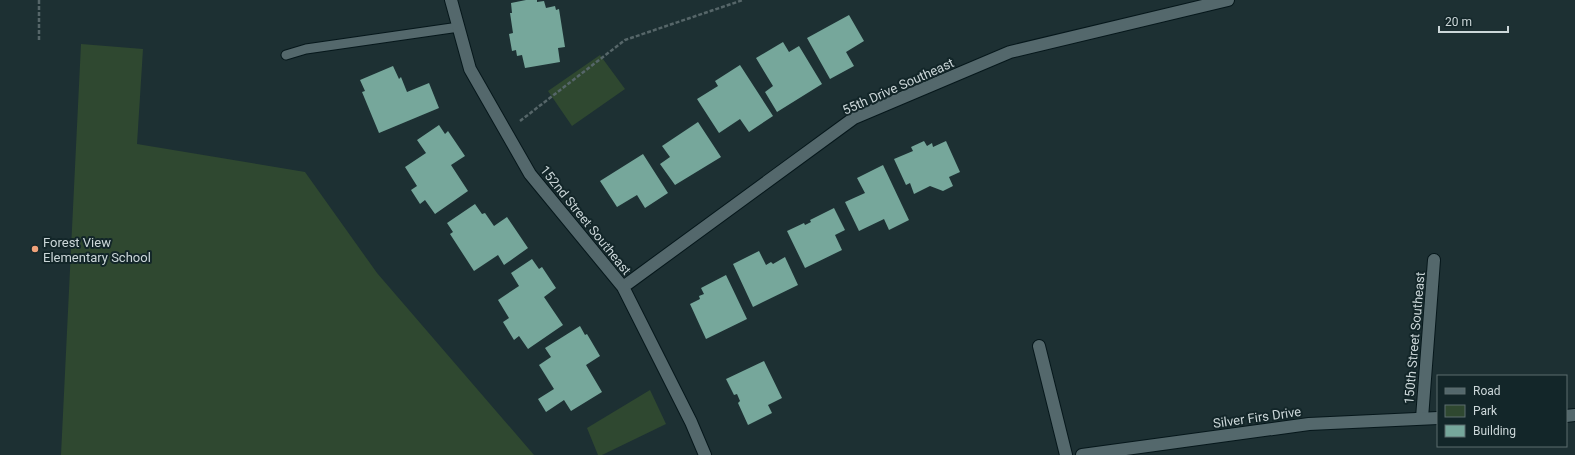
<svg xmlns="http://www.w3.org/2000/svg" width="1575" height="455" viewBox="0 0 1575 455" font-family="Roboto,sans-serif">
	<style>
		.green { fill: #2f4830 }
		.building { fill: #76a79b }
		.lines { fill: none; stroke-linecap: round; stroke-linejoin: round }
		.service-casing { stroke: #06171b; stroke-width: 11 }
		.minor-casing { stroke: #06171b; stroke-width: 14 }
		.tertiary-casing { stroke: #06171b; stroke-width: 14 }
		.path { stroke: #566669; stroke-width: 2.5; stroke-dasharray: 4 2; stroke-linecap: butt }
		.service { stroke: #54686c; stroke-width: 9 }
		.minor { stroke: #54686c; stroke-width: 12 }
		.tertiary { stroke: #54686c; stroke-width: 12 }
		.poi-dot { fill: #f0a27a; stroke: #132629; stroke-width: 1.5 }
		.labels { text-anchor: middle; stroke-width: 4; stroke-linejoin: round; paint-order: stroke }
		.street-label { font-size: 13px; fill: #ccd7d9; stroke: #132629 }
		.poi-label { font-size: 13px; fill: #ccd7d9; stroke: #132629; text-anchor: start }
	</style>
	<rect width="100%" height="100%" fill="#1d3033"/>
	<!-- green -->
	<path class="green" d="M 81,44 L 143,49 L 137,144 L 305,172 L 377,273 L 534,455 L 61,455 Z
		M 600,55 L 625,89 L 572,126 L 548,91 Z
		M 650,390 L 666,424 L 602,455 L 598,455 L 587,428 Z"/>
	<!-- building -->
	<path class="building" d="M 526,0 L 537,0 L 537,2 L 544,1 L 546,8 L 555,6 L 556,10 L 559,9 L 565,47 L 558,48 L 560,62 L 525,68 L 522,55 L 517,56 L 516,50 L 512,51 L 509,34 L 513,33 L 510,13 L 512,13 L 511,3 Z
		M 849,15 L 864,41 L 846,52 L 854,66 L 830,79 L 807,38 Z
		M 783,42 L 789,52 L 799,46 L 822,84 L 777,112 L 765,92 L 773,86 L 756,58 Z
		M 740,65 L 773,116 L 749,132 L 740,119 L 719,133 L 697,99 L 718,86 L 715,81 Z
		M 393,66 L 399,79 L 401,77 L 407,92 L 429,83 L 439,108 L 379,133 L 362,92 L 365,91 L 360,80 Z
		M 698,122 L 721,157 L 675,185 L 660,164 L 670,157 L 662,146 Z
		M 439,125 L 445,134 L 448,131 L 465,156 L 451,165 L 468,191 L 435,214 L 425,200 L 420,204 L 411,190 L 417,186 L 405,167 L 426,153 L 417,140 Z
		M 924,141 L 927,146 L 932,143 L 933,147 L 946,141 L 960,172 L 949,177 L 953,186 L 943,191 L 930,186 L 914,194 L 910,183 L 906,185 L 894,159 L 913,151 L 911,147 Z
		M 643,154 L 668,193 L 645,208 L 637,195 L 617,207 L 600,181 Z
		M 883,165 L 909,220 L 889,230 L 884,219 L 859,231 L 845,202 L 865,193 L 857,178 Z
		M 475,204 L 482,214 L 485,213 L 494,226 L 507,217 L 528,248 L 504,265 L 498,255 L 474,271 L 450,234 L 453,232 L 447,223 Z
		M 834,208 L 845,230 L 835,235 L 842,250 L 805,268 L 787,231 L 804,223 L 805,225 L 811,222 L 810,220 Z
		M 759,251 L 766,265 L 771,262 L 773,264 L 785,257 L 798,285 L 753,307 L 733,264 Z
		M 532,259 L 539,269 L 542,267 L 556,288 L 544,297 L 563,325 L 528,349 L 519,336 L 514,340 L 503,322 L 509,318 L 498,300 L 519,286 L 511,273 Z
		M 726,275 L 747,319 L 706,339 L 690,304 L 700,299 L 699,296 L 704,294 L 701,288 Z
		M 580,326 L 585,335 L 587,334 L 600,356 L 586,365 L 602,392 L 571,411 L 564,400 L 546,412 L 538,399 L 554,389 L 539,365 L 551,357 L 545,348 Z
		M 764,361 L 782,398 L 768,405 L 772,413 L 748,425 L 738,403 L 740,401 L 737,394 L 734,395 L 726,379 Z"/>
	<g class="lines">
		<!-- service casing -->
		<g class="service-casing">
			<path id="service" d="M 286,55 L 306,49 L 459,27"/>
		</g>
		<!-- minor casing -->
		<g class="minor-casing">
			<path id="minor" d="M 451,0 L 470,69 L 530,174 L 623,287 L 691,422 L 705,455
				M 623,287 L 854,118 L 1010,52 L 1228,0
				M 1039,346 L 1066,455
				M 1422,418 L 1434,260"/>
		</g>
		<!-- tertiary casing -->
		<g class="tertiary-casing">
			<path id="tertiary" d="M 1566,416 L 1575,415
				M 1082,455 L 1309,424 L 1438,418"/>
		</g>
		<!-- path -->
		<path class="path" d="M 39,0 L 39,41
			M 520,121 L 625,40 L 743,0"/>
		<!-- service -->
		<use href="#service" class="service"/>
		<!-- minor -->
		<use href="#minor" class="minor"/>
		<!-- tertiary -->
		<use href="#tertiary" class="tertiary"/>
	</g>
	<!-- markers -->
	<circle class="poi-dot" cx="35" cy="249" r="4"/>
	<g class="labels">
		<!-- street labels -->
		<g class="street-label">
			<text transform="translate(898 86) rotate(-24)" y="5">55th Drive Southeast</text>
			<text transform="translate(586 220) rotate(51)" y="5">152nd Street Southeast</text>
			<text transform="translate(1414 338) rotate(-85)" y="5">150th Street Southeast</text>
			<text transform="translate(1257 417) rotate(-8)" y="5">Silver Firs Drive</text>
		</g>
		<!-- poi labels -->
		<g class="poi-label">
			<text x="43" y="247">Forest View<tspan x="43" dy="15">Elementary School</tspan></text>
		</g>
	</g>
	<!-- legend -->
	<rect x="1437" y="375" width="130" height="72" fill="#132629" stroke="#5d6d6f"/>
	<rect x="1445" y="388" width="20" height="6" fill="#54686c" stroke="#5d6d6f"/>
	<text x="1473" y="395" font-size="12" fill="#ccd7d9">Road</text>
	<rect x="1445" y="405" width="20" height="12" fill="#2f4830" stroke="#5d6d6f"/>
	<text x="1473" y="415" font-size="12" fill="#ccd7d9">Park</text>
	<rect x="1445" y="425" width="20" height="12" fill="#76a79b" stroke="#5d6d6f"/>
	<text x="1473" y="435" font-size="12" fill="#ccd7d9">Building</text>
	<!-- scale -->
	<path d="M1439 26v6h69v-6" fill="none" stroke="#ccd7d9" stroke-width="2"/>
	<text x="1445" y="26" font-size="12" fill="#ccd7d9" stroke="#132629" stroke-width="3" paint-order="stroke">20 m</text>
</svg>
